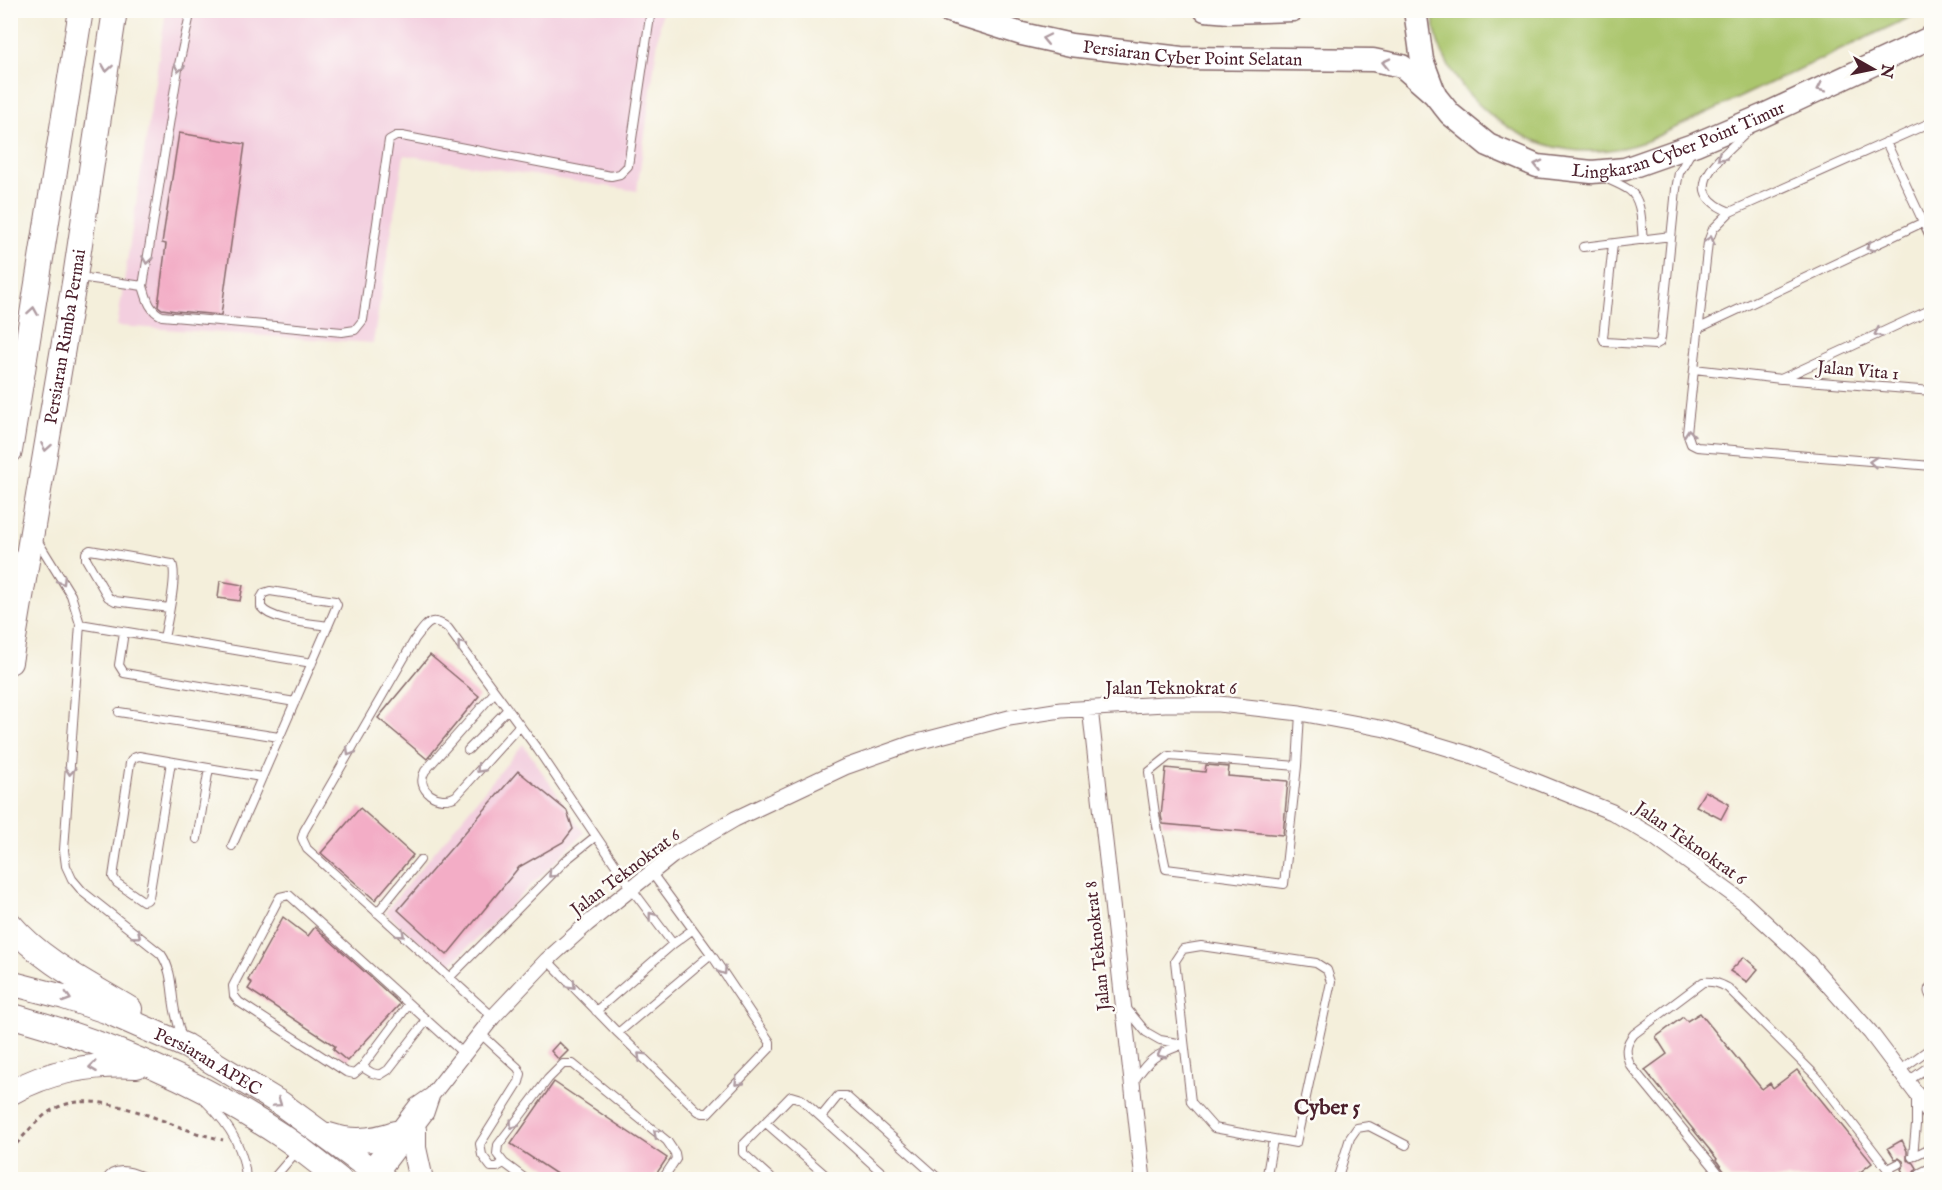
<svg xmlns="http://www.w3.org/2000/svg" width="1942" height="1190" viewBox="0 0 1942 1190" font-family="'IM FELL English',serif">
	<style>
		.built { fill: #f3cfdf }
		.green { fill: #abc66d; stroke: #7a724c; stroke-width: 1.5 }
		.building { fill: #f3adc6 }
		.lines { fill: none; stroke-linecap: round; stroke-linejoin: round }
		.service-casing { stroke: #866869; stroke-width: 10 }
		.minor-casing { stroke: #866869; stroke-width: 17 }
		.secondary-casing { stroke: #866869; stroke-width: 25 }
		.primary-casing { stroke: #866869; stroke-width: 26 }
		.path { stroke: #866869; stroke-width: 3; stroke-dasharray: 4.5 4.5; stroke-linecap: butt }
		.service { stroke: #fff; stroke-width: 8 }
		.minor { stroke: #fff; stroke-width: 15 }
		.secondary { stroke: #fff; stroke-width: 22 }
		.primary { stroke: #fff; stroke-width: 24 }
		.oneway { stroke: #ae9aa0 }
		.labels { text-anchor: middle; stroke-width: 5; stroke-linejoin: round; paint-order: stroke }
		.street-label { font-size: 18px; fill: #4a1f2b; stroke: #fdfcf7 }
		.quarter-label { font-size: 21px; font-weight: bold; fill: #4a1f2b; stroke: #fdfcf7 }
	</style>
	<rect width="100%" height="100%" fill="#fdfcf7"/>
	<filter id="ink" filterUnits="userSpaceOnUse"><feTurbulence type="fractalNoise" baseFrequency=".0167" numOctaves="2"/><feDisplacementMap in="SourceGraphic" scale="12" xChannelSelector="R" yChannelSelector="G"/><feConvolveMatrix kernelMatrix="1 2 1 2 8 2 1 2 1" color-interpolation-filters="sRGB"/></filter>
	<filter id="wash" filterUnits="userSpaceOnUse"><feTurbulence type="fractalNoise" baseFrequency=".008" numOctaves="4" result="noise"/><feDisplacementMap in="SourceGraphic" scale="24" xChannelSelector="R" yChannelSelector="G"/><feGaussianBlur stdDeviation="1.35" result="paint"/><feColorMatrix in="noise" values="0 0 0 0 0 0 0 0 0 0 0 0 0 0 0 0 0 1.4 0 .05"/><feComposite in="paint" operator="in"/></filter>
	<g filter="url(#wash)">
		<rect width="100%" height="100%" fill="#f4efdb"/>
		<!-- built -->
		<path class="built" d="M 166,11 L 662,11 L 637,191 L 404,155 L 373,343 L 117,326 Z
			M 523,744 L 584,833 L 448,967 L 385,912 Z"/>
		<!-- green -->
		<path class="green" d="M 1431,11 L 1431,10 L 1923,11 L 1647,141 C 1630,147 1611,151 1593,151 C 1526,153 1460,105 1438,42 C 1435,32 1434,21 1431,11 Z"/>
		<g id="blocks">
			<!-- building -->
			<path class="building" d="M 179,133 L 245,144 L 221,315 L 176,311 L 162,309 L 158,306 L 166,244 L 162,243 Z
				M 220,581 L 243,585 L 240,601 L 218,598 Z
				M 430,655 L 479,696 L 427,759 L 378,718 Z
				M 1206,765 L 1229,767 L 1228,776 L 1288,781 L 1283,835 L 1163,824 L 1161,816 L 1166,768 L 1205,772 Z
				M 518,771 L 567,811 L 573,829 L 563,842 L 519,867 L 447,955 L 398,910 Z
				M 1705,791 L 1729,804 L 1721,819 L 1696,806 Z
				M 360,808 L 413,855 L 375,900 L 321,853 Z
				M 283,917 L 308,936 L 315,927 L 400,1004 L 347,1061 L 333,1049 L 335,1046 L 248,989 L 252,983 L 248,980 Z
				M 1744,957 L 1758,969 L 1747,982 L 1730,971 Z
				M 1700,1013 L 1762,1089 L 1770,1083 L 1773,1088 L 1797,1070 L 1872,1163 L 1851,1179 L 1730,1179 L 1716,1160 L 1717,1159 L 1645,1070 L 1667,1054 L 1656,1037 L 1683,1017 L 1687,1021 Z
				M 559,1042 L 568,1051 L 559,1060 L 551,1051 Z
				M 554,1082 L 667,1158 L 653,1179 L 564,1179 L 511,1144 Z
				M 1902,1140 L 1907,1151 L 1907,1160 L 1914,1163 L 1917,1168 L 1914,1172 L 1915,1176 L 1924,1179 L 1907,1179 L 1901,1169 L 1904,1165 L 1903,1161 L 1899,1158 L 1895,1159 L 1888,1148 Z"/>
		</g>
	</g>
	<g filter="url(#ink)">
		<use href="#blocks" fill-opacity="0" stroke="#866869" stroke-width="1.5"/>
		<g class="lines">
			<!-- service casing -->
			<g class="service-casing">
				<path id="service" d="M 191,10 L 178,69 L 143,286 C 147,299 149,310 162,316 L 342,332 L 355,330 L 363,320 L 389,140 L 396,136 L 402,136 L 611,176 L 620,174 L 628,166 L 651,10
					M 1932,122 L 1730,212 L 1713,229 L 1708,242 L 1687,433 L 1691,444 L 1697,447 L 1932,466
					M 1886,142 L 1932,241
					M 1603,177 C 1611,181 1622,185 1629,190 C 1643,200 1641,226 1643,240
					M 1730,212 C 1674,189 1725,155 1749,130
					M 1613,244 L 1603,338 L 1605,342 L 1655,345 L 1660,342 L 1661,337 L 1676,189 L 1679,173 L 1692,150
					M 1583,247 L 1671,236
					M 79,277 L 143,286
					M 1699,328 L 1932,218
					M 1694,369 L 1781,379 L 1932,309
					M 1783,379 L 1932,391
					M 37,540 L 71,595 L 80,624 L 64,850 L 66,866 L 72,879 L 83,892 L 161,954 C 173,971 171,992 175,1011 C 177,1021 180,1030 182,1040
					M 80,624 L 312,663
					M 124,632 L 119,665 L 124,673 L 295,702
					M 164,638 C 167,623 178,575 172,564 L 90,550 L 86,553 L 86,559 L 108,597 L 115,601 L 169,608
					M 495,692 L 425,771 C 414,790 439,806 456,796 L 520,725
					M 119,712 L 279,737
					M 468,750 L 508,709
					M 171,762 L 149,897 L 147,900 L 143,901 L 117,883 L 113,877 L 130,763 L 133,758 L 139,756 L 261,777
					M 1297,766 L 1169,756 L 1149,772 L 1156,821 L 1166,869 L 1284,884 L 1297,766 L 1300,713
					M 197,839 L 209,768
					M 232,846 L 328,626 L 337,605 L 335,601 L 270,591 L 264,593 L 261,598 L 261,607 C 271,621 311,623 328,626
					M 377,913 L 420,860
					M 1201,946 L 1316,963 L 1327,970 L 1331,982 L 1296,1143 L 1214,1128 L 1191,1102 L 1175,961 L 1183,949 Z
					M 547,960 L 618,1033 L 698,1111 L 703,1113 L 708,1113 L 770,1048 L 770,1042 L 711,954 L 651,872
					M 449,978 L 566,860 L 596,836
					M 1932,985 C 1926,990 1929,994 1932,999
					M 409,1004 L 362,1067 L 354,1074 L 346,1072 L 239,1002 L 234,996 L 233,986 L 277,902 L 280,897 L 289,895 L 463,1053
					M 1127,1009 L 1146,1032 L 1160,1040 L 1184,1044 C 1156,1055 1151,1056 1134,1081
					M 596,1011 L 673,944 L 692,930
					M 493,1017 L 307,849 L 302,838 L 304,831 L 415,639 C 427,624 430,615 448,628 L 538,750 L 631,888 L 673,944
					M 480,1033 L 518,1068 L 521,1074 L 519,1082 L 480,1144 L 482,1155 L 491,1167 L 497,1167 L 504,1163
					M 618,1033 L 711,954
					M 362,1067 L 372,1073 L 380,1075 L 388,1070 L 427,1020
					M 1899,1071 L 1932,1047
					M 1907,1082 L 1932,1064
					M 207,1103 C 229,1124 245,1149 246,1180
					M 821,1117 L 838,1096 L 846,1096 L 940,1180
					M 766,1123 L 831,1180
					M 1913,1156 L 1916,1125 L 1916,1098
					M 1912,1157 L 1932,1147
					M 1888,1169 L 1898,1164
					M 1717,1171 L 1630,1065 C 1625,1052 1625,1045 1634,1034 L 1703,982 C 1713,981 1719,983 1728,988 L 1816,1076 L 1896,1180
					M 1920,1173 L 1932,1167
					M 106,1180 C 116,1164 136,1173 150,1180
					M 272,1180 L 298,1150
					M 527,1180 L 504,1163 L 497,1154 L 498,1145 L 548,1079 L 563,1064 L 573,1064 L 667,1141 L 675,1153 L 676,1159 L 662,1180
					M 773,1180 L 743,1153 L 743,1145 L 791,1096 L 801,1099 L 890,1180
					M 1266,1180 L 1273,1140
					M 1337,1180 L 1350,1138 L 1357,1128 L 1369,1126 L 1406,1145"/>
			</g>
			<!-- minor casing -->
			<g class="minor-casing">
				<path id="minor" d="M 1090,708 L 1143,1180
					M 363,1180 L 369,1167 L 416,1106 L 432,1095 L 493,1017 L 547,960 L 587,924 L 672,856 L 735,819 L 845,767 L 910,744 L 1009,718 L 1061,710 L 1165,704 L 1219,704 L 1300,713 L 1385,729 L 1468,754 L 1612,812 L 1654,837 L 1743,902 L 1808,962 L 1870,1032 L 1916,1093 L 1932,1118
					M 375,1180 L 426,1113 L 432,1095"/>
			</g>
			<!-- secondary casing -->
			<g class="secondary-casing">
				<g id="secondary">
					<path id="s1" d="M 946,10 L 1022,34 L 1071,45 L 1181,58 L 1373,60 L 1402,66 L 1434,94 L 1450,114 L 1488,145 L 1537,166 L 1592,172 L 1625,169 L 1696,144 L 1762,116 L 1932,37"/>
					<path d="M 1205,10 L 1229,12 L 1293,10"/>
					<path d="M 1415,10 L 1422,60 L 1434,92"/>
				</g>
			</g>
			<!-- primary casing -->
			<g class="primary-casing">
				<g id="primary">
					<path d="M 10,451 L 81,10"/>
					<path id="s2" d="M 10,662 L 75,277 L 115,10"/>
					<path d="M 10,924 C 41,961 89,984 130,1009"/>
					<path id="s3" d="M 10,983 L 64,997 L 106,1011 L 186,1046 L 280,1103 L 385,1180"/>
					<path d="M 10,1015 C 106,1042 203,1083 285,1138 C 304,1151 322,1166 340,1180"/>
					<path d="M 10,1093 C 48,1071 94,1063 137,1066"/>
					<path d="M 414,1130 L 414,1148 L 421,1180"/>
					<path d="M 329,1135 C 352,1143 373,1141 395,1133"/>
				</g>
			</g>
			<!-- path -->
			<path class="path" d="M 10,1150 C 24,1137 37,1118 54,1109 C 93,1088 153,1118 191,1131 C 202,1135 212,1137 223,1140"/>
			<!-- service -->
			<use href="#service" class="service"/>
			<!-- minor -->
			<use href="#minor" class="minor"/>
			<!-- secondary -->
			<use href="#secondary" class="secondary"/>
			<!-- primary -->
			<use href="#primary" class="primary"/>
		</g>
		<!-- one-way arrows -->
		<defs><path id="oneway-chevron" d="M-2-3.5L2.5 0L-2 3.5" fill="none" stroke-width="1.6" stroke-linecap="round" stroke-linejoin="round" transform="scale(1.5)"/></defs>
		<g class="oneway">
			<use href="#oneway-chevron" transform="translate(1046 39) rotate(-168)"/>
			<use href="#oneway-chevron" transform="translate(1386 63) rotate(-167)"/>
			<use href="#oneway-chevron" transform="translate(107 68) rotate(99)"/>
			<use href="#oneway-chevron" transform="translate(179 68) rotate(101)"/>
			<use href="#oneway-chevron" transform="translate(1821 88) rotate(155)"/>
			<use href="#oneway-chevron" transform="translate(1721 157) rotate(137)"/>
			<use href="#oneway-chevron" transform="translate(1538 165) rotate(-166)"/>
			<use href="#oneway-chevron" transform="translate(1710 240) rotate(-75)"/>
			<use href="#oneway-chevron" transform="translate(1870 247) rotate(155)"/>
			<use href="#oneway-chevron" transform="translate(147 260) rotate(99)"/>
			<use href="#oneway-chevron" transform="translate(33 311) rotate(-81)"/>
			<use href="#oneway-chevron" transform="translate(1878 333) rotate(155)"/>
			<use href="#oneway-chevron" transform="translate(1689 433) rotate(-96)"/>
			<use href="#oneway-chevron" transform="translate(46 447) rotate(100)"/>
			<use href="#oneway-chevron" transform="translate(1873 462) rotate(-175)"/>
			<use href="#oneway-chevron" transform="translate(62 581) rotate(58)"/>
			<use href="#oneway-chevron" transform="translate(461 645) rotate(-128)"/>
			<use href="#oneway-chevron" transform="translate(350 752) rotate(120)"/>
			<use href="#oneway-chevron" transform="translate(480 769) rotate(132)"/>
			<use href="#oneway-chevron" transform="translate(70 771) rotate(94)"/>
			<use href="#oneway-chevron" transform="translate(552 874) rotate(135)"/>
			<use href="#oneway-chevron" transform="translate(652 916) rotate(-127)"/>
			<use href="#oneway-chevron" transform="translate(401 934) rotate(42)"/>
			<use href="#oneway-chevron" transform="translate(137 935) rotate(39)"/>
			<use href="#oneway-chevron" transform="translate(723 971) rotate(56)"/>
			<use href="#oneway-chevron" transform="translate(572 985) rotate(46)"/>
			<use href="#oneway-chevron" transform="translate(67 998) rotate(18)"/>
			<use href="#oneway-chevron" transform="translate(1161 1054) rotate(153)"/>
			<use href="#oneway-chevron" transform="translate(641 1056) rotate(-136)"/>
			<use href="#oneway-chevron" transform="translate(93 1067) rotate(173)"/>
			<use href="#oneway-chevron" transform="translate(738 1082) rotate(134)"/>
			<use href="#oneway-chevron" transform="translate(278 1103) rotate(34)"/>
			<use href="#oneway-chevron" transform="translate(513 1125) rotate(127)"/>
			<use href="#oneway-chevron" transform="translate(657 1133) rotate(-140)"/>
		</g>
	</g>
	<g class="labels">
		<!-- street labels -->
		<g class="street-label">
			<text dy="6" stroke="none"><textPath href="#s1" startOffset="252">Persiaran Cyber Point Selatan</textPath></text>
			<text dy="6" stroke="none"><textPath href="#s1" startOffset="780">Lingkaran Cyber Point Timur</textPath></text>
			<text dy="6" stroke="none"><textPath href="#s2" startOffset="330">Persiaran Rimba Permai</textPath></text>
			<text transform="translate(1858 370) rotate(5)" y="6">Jalan Vita 1</text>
			<text x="1171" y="694">Jalan Teknokrat 6</text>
			<text transform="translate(1691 843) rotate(35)" y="6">Jalan Teknokrat 6</text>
			<text transform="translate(625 872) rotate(-37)" y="6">Jalan Teknokrat 6</text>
			<text transform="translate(1097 946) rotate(-96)" y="6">Jalan Teknokrat 8</text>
			<text dy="6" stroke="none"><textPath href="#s3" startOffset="214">Persiaran APEC</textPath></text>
		</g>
		<!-- quarter labels -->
		<g class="quarter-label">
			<text x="1327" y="1114">Cyber 5</text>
		</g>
	</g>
	<!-- margin -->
	<rect width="1942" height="1190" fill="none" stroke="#fdfcf7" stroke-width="36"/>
	<!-- north arrow -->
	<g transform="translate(1873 69) rotate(99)" stroke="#fdfcf7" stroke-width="4.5" paint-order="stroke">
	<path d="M0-4.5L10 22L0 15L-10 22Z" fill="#4a1f2b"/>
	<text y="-9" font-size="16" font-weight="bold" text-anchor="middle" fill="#4a1f2b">N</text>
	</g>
</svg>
